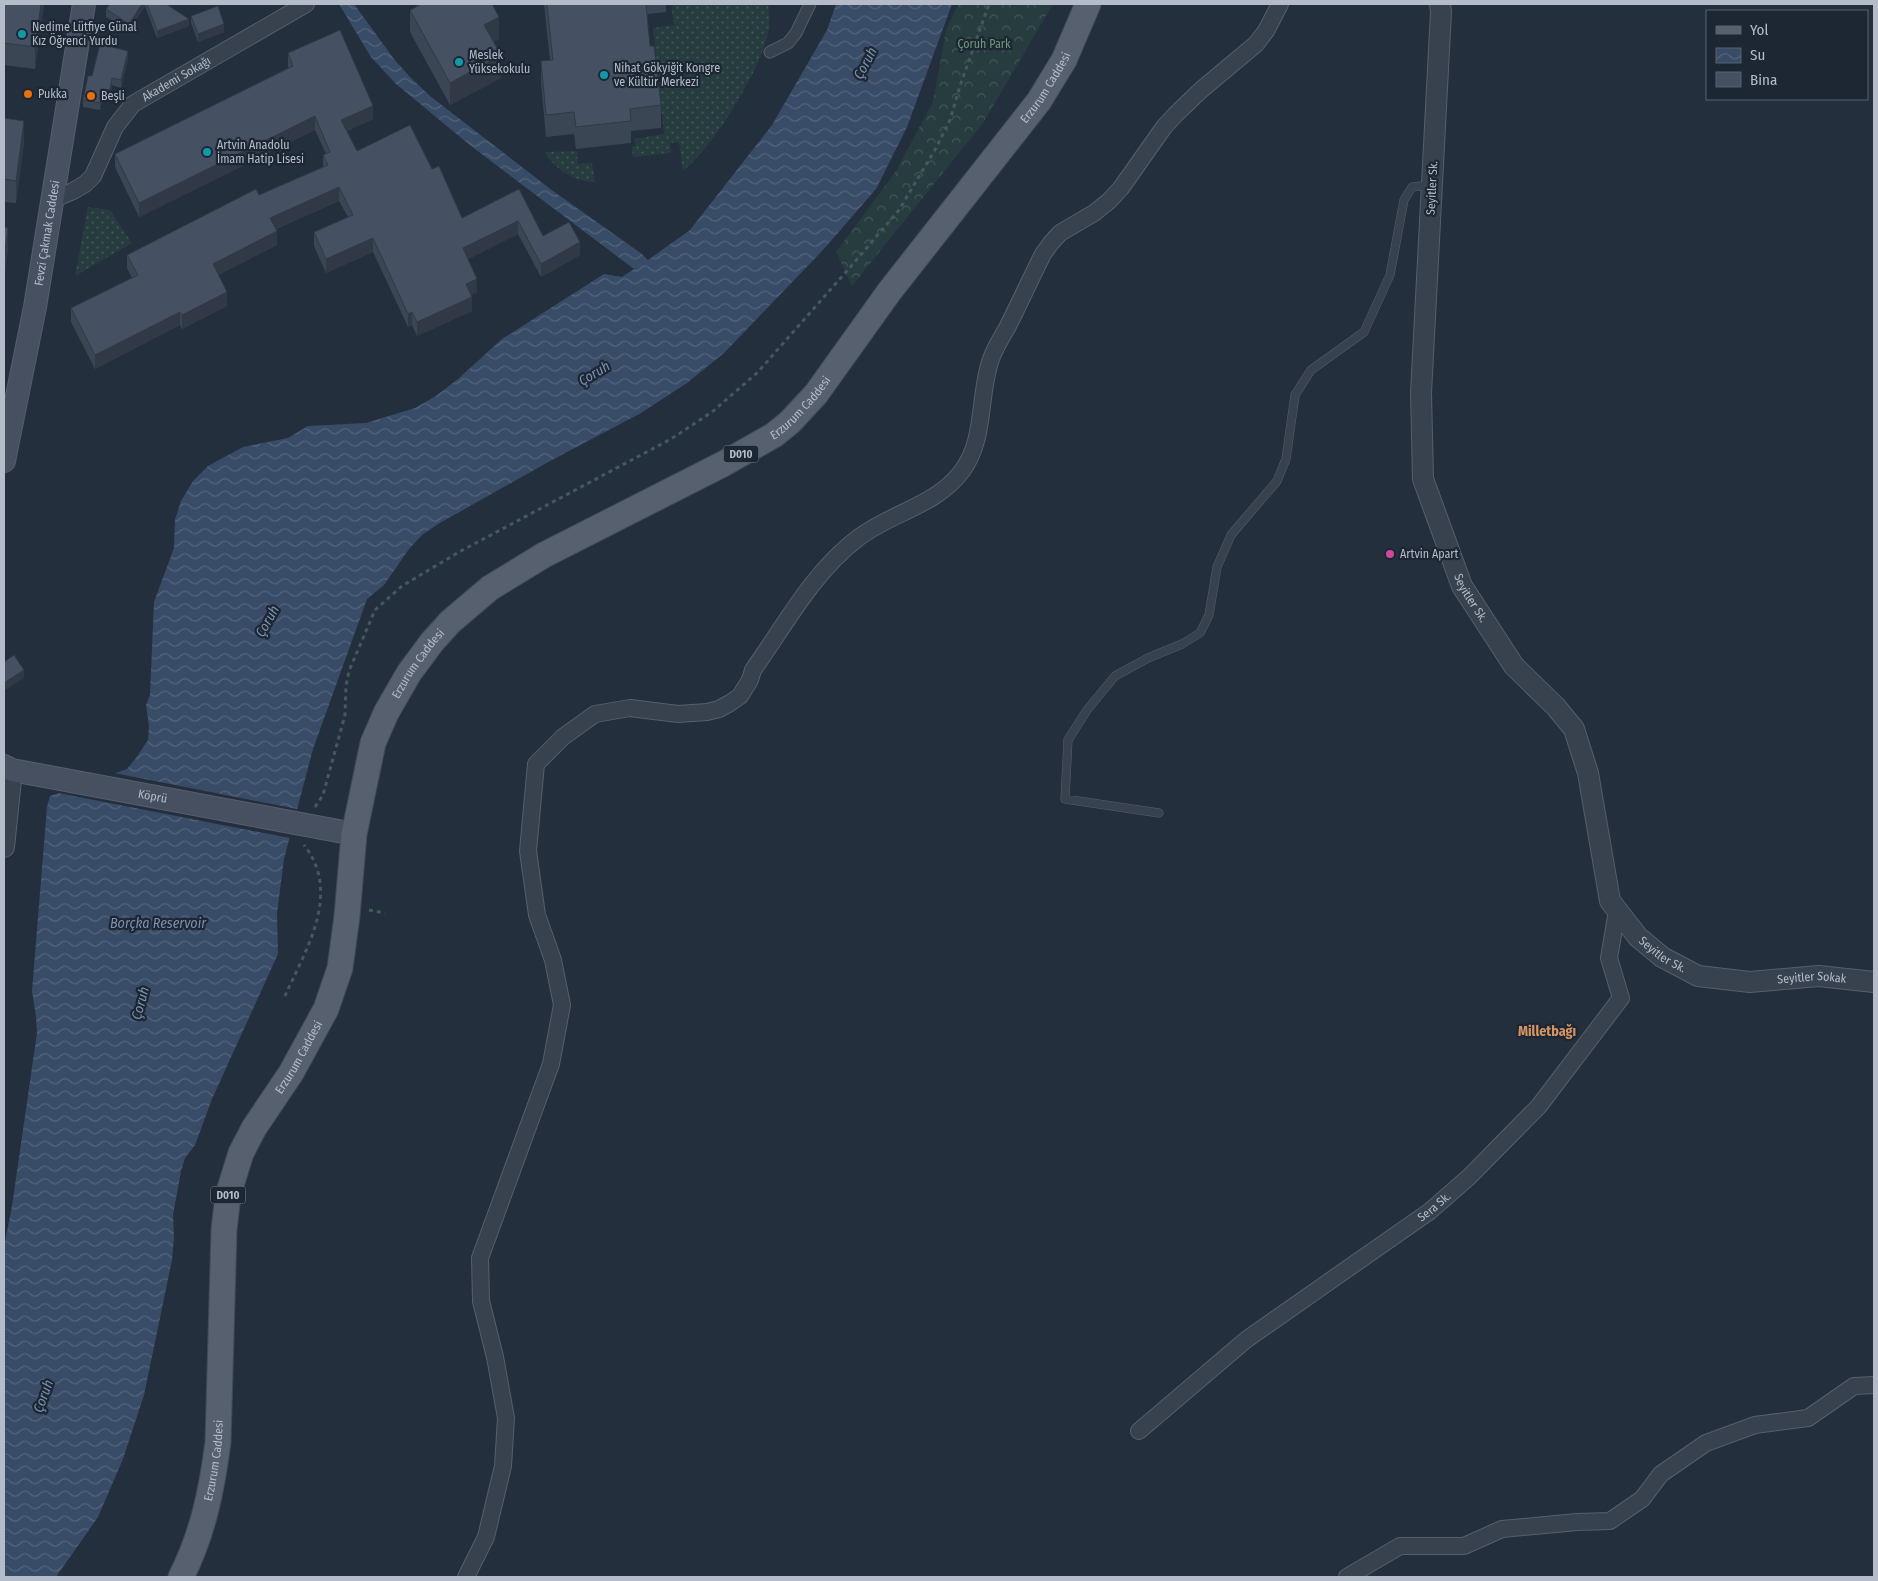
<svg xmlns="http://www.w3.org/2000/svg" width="1878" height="1581" viewBox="0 0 1878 1581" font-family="'Fira Sans Condensed',sans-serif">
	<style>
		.grass { fill: url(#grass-dots) }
		.forest { fill: url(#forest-crowns) }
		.water { fill: url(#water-waves) }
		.pier { fill: #242f3e }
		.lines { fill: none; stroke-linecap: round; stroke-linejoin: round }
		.service-casing { stroke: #565f6c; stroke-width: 9 }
		.pedestrian-casing { stroke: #565f6c; stroke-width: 13 }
		.minor-casing { stroke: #565f6c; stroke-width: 18 }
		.tertiary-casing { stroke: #565f6c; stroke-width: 22 }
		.secondary-casing { stroke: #565f6c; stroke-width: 24 }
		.primary-casing { stroke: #414a57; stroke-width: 27 }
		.path { stroke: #44595c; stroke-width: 3; stroke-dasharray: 4 4; stroke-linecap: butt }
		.service { stroke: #38414e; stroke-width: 8 }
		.pedestrian { stroke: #38414e; stroke-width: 11 }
		.minor { stroke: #38414e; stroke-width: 16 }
		.tertiary { stroke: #38414e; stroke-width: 20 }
		.secondary { stroke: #465061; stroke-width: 22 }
		.primary { stroke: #56606e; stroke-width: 25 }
		.wall { fill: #3b4654 }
		.shaded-wall { fill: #303945 }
		.building { fill: #455162; stroke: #303945 }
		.culture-dot { fill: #0f9aa8; stroke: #1d2633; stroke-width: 2 }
		.food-dot { fill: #e8710a; stroke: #1d2633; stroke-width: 2 }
		.hotel-dot { fill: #d1479c; stroke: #1d2633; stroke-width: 2 }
		.labels { text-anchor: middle; stroke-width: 4.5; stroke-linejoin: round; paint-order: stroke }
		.shield { fill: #1d2633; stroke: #878f9c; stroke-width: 1 }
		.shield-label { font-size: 11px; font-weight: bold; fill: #b4bcc9 }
		.poi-label { font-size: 12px; fill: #b4bcc9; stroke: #1d2633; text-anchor: start }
		.park-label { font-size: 12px; fill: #6b9a76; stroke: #1d2633 }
		.street-label { font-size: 12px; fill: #b4bcc9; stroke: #1d2633 }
		.water-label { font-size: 14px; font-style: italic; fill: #7c92b1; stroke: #1d2633 }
		.neighbourhood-label { font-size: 14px; font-weight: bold; fill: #d59563; stroke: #1d2633 }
	</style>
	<defs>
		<pattern id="grass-dots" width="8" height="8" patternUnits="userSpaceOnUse" patternTransform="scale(1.25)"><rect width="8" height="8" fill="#263c3f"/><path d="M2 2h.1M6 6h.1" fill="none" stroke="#435659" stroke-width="1.8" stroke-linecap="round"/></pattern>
		<pattern id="forest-crowns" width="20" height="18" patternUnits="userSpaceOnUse" patternTransform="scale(1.25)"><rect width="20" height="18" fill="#263c3f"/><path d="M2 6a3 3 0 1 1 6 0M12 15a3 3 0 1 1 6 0" fill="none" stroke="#435659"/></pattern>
		<pattern id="water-waves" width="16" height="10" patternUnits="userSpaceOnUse" patternTransform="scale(1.25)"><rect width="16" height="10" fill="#394c67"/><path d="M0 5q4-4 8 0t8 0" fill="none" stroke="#53647b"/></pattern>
	</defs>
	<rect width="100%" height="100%" fill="#242f3e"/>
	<!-- grass -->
	<path class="grass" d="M 671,4 L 768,4 C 769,11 770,19 769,27 C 764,66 714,146 683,171 L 679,142 L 670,143 L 671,153 L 633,157 L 632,147 L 636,146 L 634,139 L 664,134 L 653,28 L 674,25 Z
		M 577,151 L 578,164 L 592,163 L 595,182 C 575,182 554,169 545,152 Z
		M 88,207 L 110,210 L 132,243 L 75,276 Z"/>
	<!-- forest -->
	<path class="forest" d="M 958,4 L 1053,4 L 983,123 L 852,286 L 836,252 L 896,171 L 933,102 L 946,30 Z"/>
	<!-- water -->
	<path class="water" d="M 339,4 L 354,4 L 394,59 L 409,76 L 430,96 L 553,191 L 642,254 L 648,260 L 690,230 L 772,125 L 827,30 L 836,4 L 952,4 L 907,127 L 876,189 L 823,250 L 724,353 L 687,383 L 641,413 L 550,461 L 438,524 L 422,535 L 409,549 L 384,585 L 367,599 L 313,749 L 284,859 L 277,913 L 278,954 L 212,1099 L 195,1145 L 185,1158 L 181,1171 L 173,1215 L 174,1238 L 172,1260 L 144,1395 L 123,1459 L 98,1517 L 56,1577 L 4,1577 L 4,1247 L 12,1206 L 37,1033 L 36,1017 L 32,991 L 47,807 L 50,796 L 127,769 L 136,758 L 148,740 L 149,726 L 146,705 L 150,695 L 154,602 L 174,548 L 175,520 L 181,501 L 193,481 L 208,466 L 243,447 L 288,438 L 308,426 L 366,423 L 415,408 L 436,396 L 458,379 L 502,339 L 604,274 L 622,277 L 634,269 L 471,146 L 396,84 L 371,57 Z"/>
	<!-- pier -->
	<path class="pier" d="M 109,772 L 297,809 L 290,838 L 53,792 Z"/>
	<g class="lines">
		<!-- service casing -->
		<g class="service-casing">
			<path id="service" d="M 1159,813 L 1065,799 L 1068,740 L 1087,710 L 1115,676 L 1148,658 L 1182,644 L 1200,633 L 1209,615 L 1217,567 L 1231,535 L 1277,481 L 1286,459 L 1295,395 L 1311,370 L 1364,332 L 1390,275 L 1404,200 L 1412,187 L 1431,185"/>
		</g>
		<!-- pedestrian casing -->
		<g class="pedestrian-casing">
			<path id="pedestrian" d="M 770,52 L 788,43 L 796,33 L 810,4"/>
		</g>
		<!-- minor casing -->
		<g class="minor-casing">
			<g id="minor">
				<path id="s1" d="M 52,200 L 73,191 L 85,184 L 93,176 L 115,127 L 133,104 L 306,4"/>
				<path id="s2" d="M 1139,1431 L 1247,1339 L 1430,1211 L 1469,1177 L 1539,1106 L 1621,998 L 1609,958 L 1617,911"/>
				<path d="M 466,1577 L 486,1537 L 503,1466 L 506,1418 L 495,1357 L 481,1301 L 480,1258 L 551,1064 L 562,1005 L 553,960 L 537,915 L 528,851 L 536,764 L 563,737 L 595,714 L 630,708 L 678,714 L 707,712 L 719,709 L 730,703 L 740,696 L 750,680 L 753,670 C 785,625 813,572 858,538 C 892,512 936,506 962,471 C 986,439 978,396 991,359 C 995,347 1002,337 1008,326 C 1020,302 1031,278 1043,254 L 1051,243 L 1060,233 L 1094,213 L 1109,201 L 1121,188 L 1164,127 L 1176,114 L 1201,90 L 1256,44 L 1266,31 L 1280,4"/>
				<path d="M 1347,1577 L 1400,1546 L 1464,1546 L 1502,1529 L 1577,1522 L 1610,1521 L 1642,1499 L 1661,1474 L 1706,1443 L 1755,1425 L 1808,1418 L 1854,1386 L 1874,1385"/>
			</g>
		</g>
		<!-- tertiary casing -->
		<g class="tertiary-casing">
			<g id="tertiary">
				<path id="s3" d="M 1440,4 L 1441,12 L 1421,393 L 1423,479 L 1462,586 L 1514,666 L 1556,707 L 1574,729 L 1588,773 L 1610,901 L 1638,937 L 1662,957 L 1698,976 L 1750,982 L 1819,976 L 1874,982"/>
				<path d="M 4,847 L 12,770"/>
			</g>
		</g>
		<!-- secondary casing -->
		<g class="secondary-casing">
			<g id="secondary">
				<path id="s4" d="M 4,461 L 35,307 L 84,4"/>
				<path id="s5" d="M 4,766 L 12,770 L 354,834"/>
			</g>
		</g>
		<!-- primary casing -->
		<g class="primary-casing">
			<g id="primary">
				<path id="s6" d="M 181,1577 C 203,1534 212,1489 218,1442 L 224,1230 L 228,1195 L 241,1153 L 254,1128 L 291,1073 L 326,1009 L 340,968 L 347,916 L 354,834 L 373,743 L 386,713 L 409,673 L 432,642 L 450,622 L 490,588 L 544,555 L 723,464 L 774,435 L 790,422 L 816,394 L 889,292 L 1039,101 L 1064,60 L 1088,4"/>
			</g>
		</g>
		<!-- path -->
		<path class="path" d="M 315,807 L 323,795 L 345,715 L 346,686 L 349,671 L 375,610 L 402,586 L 459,552 L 671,439 L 712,412 L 758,372 L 853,264 L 899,210 L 936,148 L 950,120 L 960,86 L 989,4
			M 369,910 L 385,913
			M 285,996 C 306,949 342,893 304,845"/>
		<!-- service -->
		<use href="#service" class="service"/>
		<!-- pedestrian -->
		<use href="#pedestrian" class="pedestrian"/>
		<!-- minor -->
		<use href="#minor" class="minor"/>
		<!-- tertiary -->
		<use href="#tertiary" class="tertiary"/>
		<!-- secondary -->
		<use href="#secondary" class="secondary"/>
		<!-- primary -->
		<use href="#primary" class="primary"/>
	</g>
	<!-- wall -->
	<path class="wall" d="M 4,4 L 44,4 L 35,69 L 4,65 Z
		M 110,4 L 166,4 L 189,26 L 157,38 L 145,6 L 129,31 L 106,17 L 106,9 Z
		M 417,4 L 492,4 L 499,39 L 493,42 L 501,78 L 450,105 L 410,32 L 410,10 L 417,7 Z
		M 544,4 L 666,4 L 666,12 L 647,14 L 650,46 L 661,105 L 661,128 L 631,131 L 631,143 L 576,149 L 574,134 L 546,137 L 541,83 L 541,61 L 550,60 Z
		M 191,16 L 224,32 L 198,42 L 191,23 Z
		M 288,53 L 373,119 L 347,131 L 357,151 L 432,169 L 462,218 L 519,189 L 543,236 L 580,255 L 541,277 L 518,234 L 468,259 L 477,292 L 471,295 L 472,311 L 417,336 L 412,325 L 408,327 L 373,252 L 326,273 L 314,246 L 314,232 L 348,217 L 339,201 L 276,229 L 277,245 L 218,275 L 227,306 L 182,329 L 180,325 L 95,369 L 71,322 L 71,308 L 132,278 L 127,268 L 127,255 L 259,195 L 323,167 L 323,155 L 326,154 L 315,130 L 139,217 L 115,167 L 115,154 L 288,68 Z
		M 128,59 L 121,88 L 112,85 L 110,97 L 102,100 L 100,110 L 83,107 L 83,100 L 92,76 Z
		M 4,118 L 24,143 L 16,203 L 4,202 Z"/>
	<!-- shaded-wall -->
	<path class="shaded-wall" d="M 41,4 L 44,4 L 35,69 L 35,47 Z
		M 142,4 L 145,4 L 145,6 L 129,31 L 129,24 Z
		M 499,17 L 499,39 L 484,47 L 484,25 Z
		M 189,19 L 189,26 L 157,38 L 157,31 Z
		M 224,24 L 224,32 L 198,42 L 198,34 Z
		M 128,51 L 128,59 L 121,88 L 121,80 Z
		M 501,55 L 501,78 L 450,105 L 450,83 Z
		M 112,78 L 112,85 L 110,97 L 102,100 L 100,110 L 100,103 L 102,92 Z
		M 373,106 L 373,119 L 341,133 L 341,120 Z
		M 315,116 L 315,130 L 139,217 L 139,203 Z
		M 24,121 L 24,143 L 16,203 L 16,181 Z
		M 339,187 L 339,201 L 270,231 L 270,218 Z
		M 518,221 L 518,234 L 463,261 L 463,248 Z
		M 8,228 L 8,250 L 4,281 L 4,259 Z
		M 277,231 L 277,245 L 213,278 L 213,264 Z
		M 373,238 L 373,252 L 326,273 L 326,259 Z
		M 580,242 L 580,255 L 541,277 L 541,264 Z
		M 477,279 L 477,292 L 466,297 L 466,284 Z
		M 227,292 L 227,306 L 182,329 L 182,315 Z
		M 472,297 L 472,311 L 417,336 L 417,322 Z
		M 180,312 L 180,325 L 95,369 L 95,355 Z
		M 412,312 L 412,325 L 408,327 L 408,314 Z
		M 24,670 L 24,678 L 4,691 L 4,683 Z"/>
	<!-- building -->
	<path class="building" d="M 4,4 L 41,4 L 35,47 L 4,43 Z
		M 110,4 L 142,4 L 129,24 L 106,9 Z
		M 147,4 L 166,4 L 189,19 L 157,31 Z
		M 420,4 L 492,4 L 499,17 L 484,25 L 501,55 L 450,83 L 410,10 L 420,5 Z
		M 547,4 L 646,4 L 650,46 L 654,46 L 661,105 L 630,109 L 631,121 L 576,127 L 574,112 L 546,115 L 541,61 L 553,60 Z
		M 218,6 L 224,24 L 198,34 L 191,16 Z
		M 340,30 L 373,106 L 341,120 L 357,151 L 410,125 L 432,169 L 439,166 L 462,218 L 519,189 L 543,236 L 569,222 L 580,242 L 541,264 L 518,221 L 463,248 L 477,279 L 466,284 L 472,297 L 417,322 L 412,312 L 408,314 L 373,238 L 326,259 L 314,232 L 353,215 L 339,187 L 270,218 L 277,231 L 213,264 L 227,292 L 182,315 L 180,312 L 95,355 L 71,308 L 138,275 L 127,255 L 256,189 L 259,195 L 328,165 L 323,155 L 330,152 L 315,116 L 139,203 L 115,154 L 293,66 L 288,53 Z
		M 100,44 L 128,51 L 121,80 L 112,78 L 110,89 L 102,92 L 100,103 L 83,100 L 88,76 L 92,76 Z
		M 4,118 L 24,121 L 16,181 L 4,179 Z
		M 4,227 L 8,228 L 4,259 Z
		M 14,655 L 24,670 L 4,683 L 4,662 Z"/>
	<!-- markers -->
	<g class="culture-dot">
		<circle cx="22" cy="34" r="5"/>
		<circle cx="459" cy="62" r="5"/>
		<circle cx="604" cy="75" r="5"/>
		<circle cx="207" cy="152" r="5"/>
	</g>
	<g class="food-dot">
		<circle cx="28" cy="94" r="5"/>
		<circle cx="91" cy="96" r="5"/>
	</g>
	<circle class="hotel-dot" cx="1390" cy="554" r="5"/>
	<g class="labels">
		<!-- shield labels -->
		<g class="shield">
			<rect x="723.5" y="445.5" width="35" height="17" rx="4"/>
			<rect x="210.5" y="1186.5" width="35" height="17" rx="4"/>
		</g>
		<g class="shield-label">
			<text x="741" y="458">D010</text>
			<text x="228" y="1199">D010</text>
		</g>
		<!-- poi labels -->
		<g class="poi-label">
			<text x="32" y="31">Nedime Lütfiye Günal<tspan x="32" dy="14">Kız Öğrenci Yurdu</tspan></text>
			<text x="469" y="59">Meslek<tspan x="469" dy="14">Yüksekokulu</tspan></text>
			<text x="614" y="72">Nihat Gökyiğit Kongre<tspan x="614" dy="14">ve Kültür Merkezi</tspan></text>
			<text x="38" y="98">Pukka</text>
			<text x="101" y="100">Beşli</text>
			<text x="217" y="149">Artvin Anadolu<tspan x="217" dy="14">İmam Hatip Lisesi</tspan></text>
			<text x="1400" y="558">Artvin Apart</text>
		</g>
		<!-- park labels -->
		<g class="park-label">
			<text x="984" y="48">Çoruh Park</text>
		</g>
		<!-- street labels -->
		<g class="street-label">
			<text dy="4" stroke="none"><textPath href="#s1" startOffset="181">Akademi Sokağı</textPath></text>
			<text dy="4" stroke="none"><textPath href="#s6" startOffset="1832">Erzurum Caddesi</textPath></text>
			<text transform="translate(1432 188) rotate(-87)" y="4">Seyitler Sk.</text>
			<text dy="4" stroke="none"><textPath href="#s4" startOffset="232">Fevzi Çakmak Caddesi</textPath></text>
			<text dy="4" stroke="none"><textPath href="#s6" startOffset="1428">Erzurum Caddesi</textPath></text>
			<text dy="4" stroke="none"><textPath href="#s3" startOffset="604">Seyitler Sk.</textPath></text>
			<text dy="4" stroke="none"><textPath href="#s6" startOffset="962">Erzurum Caddesi</textPath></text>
			<text dy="4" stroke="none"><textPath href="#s5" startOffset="152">Köprü</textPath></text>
			<text dy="4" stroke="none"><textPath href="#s3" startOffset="1024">Seyitler Sk.</textPath></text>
			<text dy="4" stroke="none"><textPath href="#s3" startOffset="1180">Seyitler Sokak</textPath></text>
			<text dy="4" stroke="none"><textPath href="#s6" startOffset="544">Erzurum Caddesi</textPath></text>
			<text dy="4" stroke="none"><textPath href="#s2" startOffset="371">Sera Sk.</textPath></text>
			<text dy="4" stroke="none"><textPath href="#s6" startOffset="122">Erzurum Caddesi</textPath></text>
		</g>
		<!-- water labels -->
		<g class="water-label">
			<text transform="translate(865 63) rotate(-62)" y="5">Çoruh</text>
			<text transform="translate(594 373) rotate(-31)" y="5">Çoruh</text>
			<text transform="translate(267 621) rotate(-61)" y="5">Çoruh</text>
			<text x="158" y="928">Borçka Reservoir</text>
			<text transform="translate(140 1003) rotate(-75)" y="5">Çoruh</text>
			<text transform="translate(43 1396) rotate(-70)" y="5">Çoruh</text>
		</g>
		<!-- neighbourhood labels -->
		<g class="neighbourhood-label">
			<text x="1547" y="1036">Milletbağı</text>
		</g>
	</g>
	<!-- border -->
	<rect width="1878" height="1581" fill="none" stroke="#b4bcc9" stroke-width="10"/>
	<!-- legend -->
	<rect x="1706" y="10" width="162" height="90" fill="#1d2633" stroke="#59626f"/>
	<rect x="1716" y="26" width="25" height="8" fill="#56606e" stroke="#59626f"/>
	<text x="1750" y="35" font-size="15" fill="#b4bcc9">Yol</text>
	<rect x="1716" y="48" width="25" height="15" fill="url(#water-waves)" stroke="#59626f"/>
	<text x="1750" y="60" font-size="15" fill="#b4bcc9">Su</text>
	<rect x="1716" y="72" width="25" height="15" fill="#455162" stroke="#59626f"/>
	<text x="1750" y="85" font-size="15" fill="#b4bcc9">Bina</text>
</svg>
